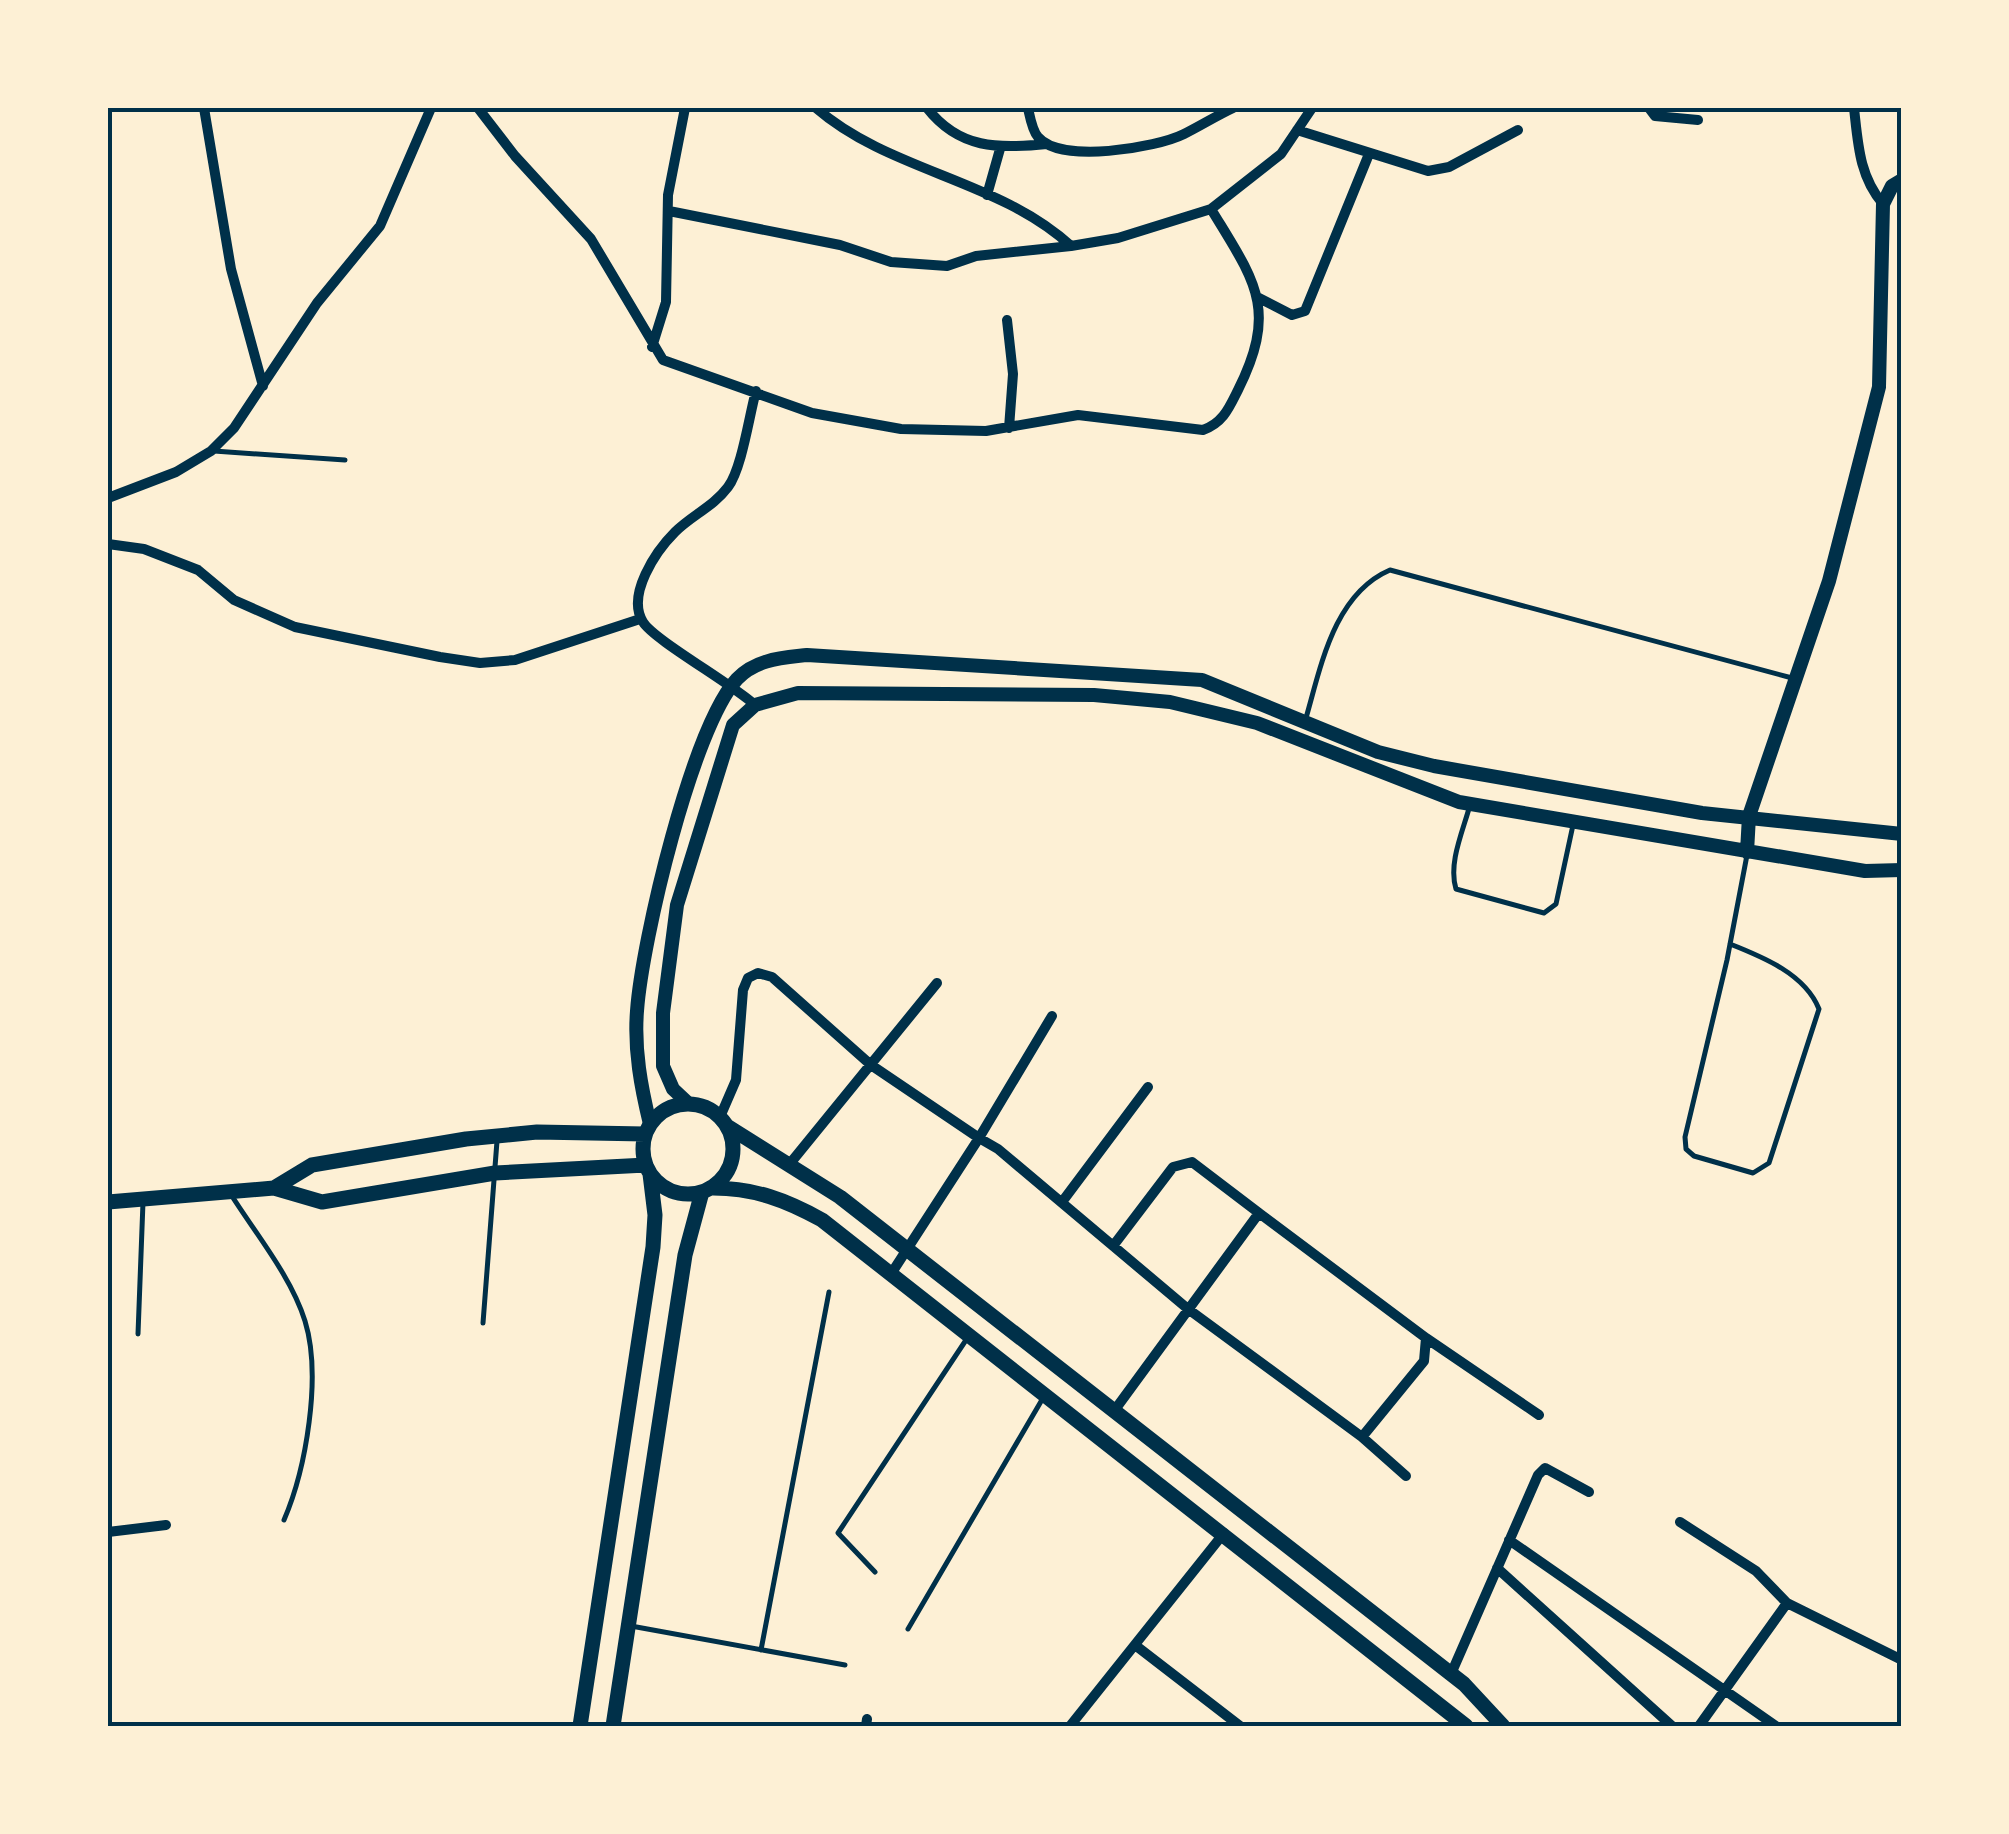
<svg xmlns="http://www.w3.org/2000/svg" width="2009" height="1834" viewBox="0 0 2009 1834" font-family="'DM Sans',sans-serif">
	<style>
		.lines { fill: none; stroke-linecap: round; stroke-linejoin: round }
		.service { stroke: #003049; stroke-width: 5 }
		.minor { stroke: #003049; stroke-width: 10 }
		.tertiary { stroke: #003049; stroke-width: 14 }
		.secondary { stroke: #003049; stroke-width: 15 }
		.neatline { fill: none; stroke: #003049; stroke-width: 4 }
	</style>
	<rect width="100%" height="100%" fill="#fdf0d5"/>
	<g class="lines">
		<!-- service -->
		<path class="service" d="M 214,451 L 345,460
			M 1306,718 C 1321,666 1334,594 1390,570 L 1792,678
			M 1470,805 C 1463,831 1448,863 1456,889 L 1544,913 L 1556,904 L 1573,825
			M 1730,944 C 1763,957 1805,974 1819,1009 L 1769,1163 L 1753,1173 L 1694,1156 L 1686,1149 L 1685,1137 L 1727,960 L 1747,855
			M 230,1193 C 255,1233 291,1276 305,1321 C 322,1376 306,1469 284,1520
			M 483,1323 L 497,1141
			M 138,1334 L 143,1202
			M 875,1572 L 838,1533 L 968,1337
			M 631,1626 L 845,1665
			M 908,1629 L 1043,1398
			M 761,1650 L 829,1292"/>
		<!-- minor -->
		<path class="minor" d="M 204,108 L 231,269 L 263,386
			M 478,108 L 515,156 L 591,239 L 663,360 L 812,413 L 901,429 L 986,431 L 1078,415 L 1203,430 C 1223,423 1229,408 1238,390 C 1279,308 1254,280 1211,209
			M 816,108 C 890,172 998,179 1071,246
			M 927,108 C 959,149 998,149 1047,144
			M 1028,108 C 1030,117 1032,130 1038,137 C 1060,164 1156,148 1184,134 C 1200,126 1216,116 1233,108
			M 1649,108 L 1655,116 L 1698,120
			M 1854,108 C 1858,143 1859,176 1883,204
			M 1297,130 L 1428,171 L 1449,167 L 1518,130
			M 987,195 L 1000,149
			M 669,211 L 840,245 L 891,262 L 947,266 L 976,256 L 1071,246 L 1118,238 L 1211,209 L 1281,154 L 1312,108
			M 1257,297 L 1292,315 L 1305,311 L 1369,154
			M 1007,320 L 1013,374 L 1009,428
			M 652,347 L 666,302 L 668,195 L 685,108
			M 108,498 L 176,472 L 211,451 L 234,428 L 317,303 L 380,226 L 431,108
			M 108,544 L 144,549 L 198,570 L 234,600 L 295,627 L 440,657 L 480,663 L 515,660 L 640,619
			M 755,705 C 731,683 654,640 643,622 C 626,595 656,551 675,532 C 692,515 713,507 728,487 C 742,468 749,416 756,391
			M 720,1117 L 736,1080 L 743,990 L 748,978 L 758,973 L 772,977 L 871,1065 L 979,1138 L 1052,1016
			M 788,1166 L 937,983
			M 1062,1202 L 1148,1087
			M 1113,1246 L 1173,1167 L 1192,1162 L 1259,1213
			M 891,1274 L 979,1138 L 998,1149 L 1188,1309 L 1362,1437 L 1406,1476
			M 1426,1338 L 1539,1415
			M 1114,1411 L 1259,1213 L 1426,1338 L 1424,1361 L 1362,1437
			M 1680,1522 L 1756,1571 L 1787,1603
			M 108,1532 L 166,1525
			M 1509,1540 L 1776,1726
			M 1497,1568 L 1672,1726
			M 1135,1645 L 1240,1726
			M 1451,1674 L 1538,1475 L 1545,1468 L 1589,1492
			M 866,1726 L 867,1719
			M 1070,1726 L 1224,1533
			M 1699,1726 L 1787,1603 L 1902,1660"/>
		<!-- tertiary -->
		<path class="tertiary" d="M 1747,852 L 1749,816 L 1829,581 L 1879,387 L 1883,204 L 1892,186 L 1902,180
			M 689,1104 L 673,1089 L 663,1066 L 663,1013 L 677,905 L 733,725 L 755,705 L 798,693 L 1094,695 L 1170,702 L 1257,723 L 1459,802 L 1865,871 L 1902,870
			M 650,1124 C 641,1087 634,1050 637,1011 C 642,941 692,728 737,679 C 756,659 782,658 807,655 L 1202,680 L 1378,752 L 1434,766 L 1702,813 L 1902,834"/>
		<!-- secondary -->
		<path class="secondary" d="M643 1149a45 45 0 1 1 90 0a45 45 0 1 1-90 0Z
			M 727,1126 L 840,1197 L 1464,1684 L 1503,1726
			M 274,1188 L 312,1165 L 466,1139 L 537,1132 L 645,1134
			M 713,1188 C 754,1188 786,1200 822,1220 L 1466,1726
			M 108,1202 L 274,1188 L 322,1202 L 495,1173 L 646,1165
			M 580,1726 L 653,1247 L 655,1215 L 650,1174
			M 613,1726 L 685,1255 L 702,1192"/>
	</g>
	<!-- border -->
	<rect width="2009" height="1834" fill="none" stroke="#fdf0d5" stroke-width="220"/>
	<rect x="110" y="110" width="1789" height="1614" class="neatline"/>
</svg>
